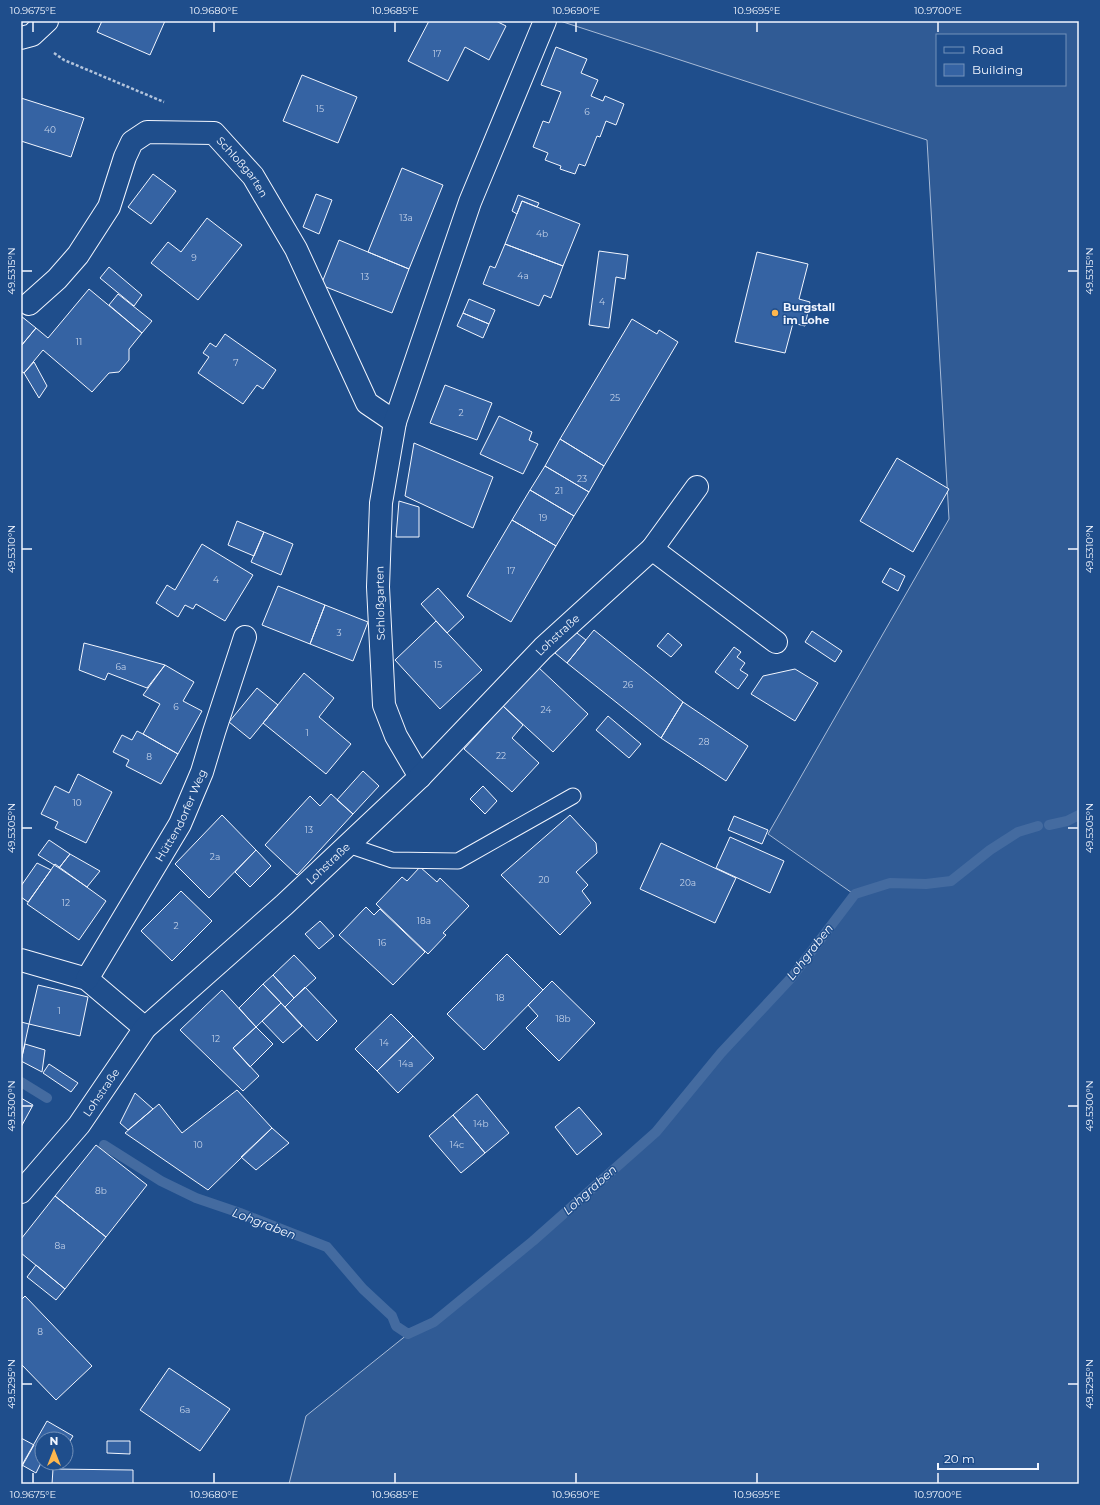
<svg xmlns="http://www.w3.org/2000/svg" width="1100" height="1505" viewBox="0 0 1100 1505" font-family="Montserrat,sans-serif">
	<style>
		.built { fill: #305b95; stroke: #a8bbd7; fill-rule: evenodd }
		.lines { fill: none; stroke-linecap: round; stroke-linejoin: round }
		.stream { stroke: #446ba0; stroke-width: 10 }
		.building { fill: #3563a3; stroke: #f2f6ff }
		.service-casing { stroke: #f2f6ff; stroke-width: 17 }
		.minor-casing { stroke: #f2f6ff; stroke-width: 24 }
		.path { stroke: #b3c4dc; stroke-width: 2.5; stroke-dasharray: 3 2; stroke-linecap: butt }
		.service { stroke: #1f4e8c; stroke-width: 15 }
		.minor { stroke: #1f4e8c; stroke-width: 22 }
		.ticks { fill: none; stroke: #f2f6ff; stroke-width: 1.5 }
		.poi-dot { fill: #ffb74d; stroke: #1f4e8c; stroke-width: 1.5 }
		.labels { text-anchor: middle; stroke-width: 3; stroke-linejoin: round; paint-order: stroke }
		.number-label { font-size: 9px; fill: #c3d1e8 }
		.street-label { font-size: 11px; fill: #f2f6ff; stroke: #1f4e8c }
		.poi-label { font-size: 11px; font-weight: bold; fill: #f2f6ff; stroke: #1f4e8c; text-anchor: start }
		.water-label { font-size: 12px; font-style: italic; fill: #f2f6ff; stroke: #1f4e8c }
		.neatline { fill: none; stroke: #f2f6ff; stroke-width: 1.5 }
		.ticks-label { font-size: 10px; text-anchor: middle; fill: #f2f6ff }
	</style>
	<rect width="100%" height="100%" fill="#1f4e8c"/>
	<!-- built -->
	<path class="built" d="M 560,21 L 1079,21 L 1079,1484 L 289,1484 L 306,1416 L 408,1334 L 434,1322 L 533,1241 L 656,1132 L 721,1053 L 792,977 L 855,895 L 768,834 L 949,519 L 927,140 ZM 937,35 L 1065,35 L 1065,85 L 937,85 Z"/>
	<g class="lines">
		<!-- stream -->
		<path class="stream" d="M 1049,825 L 1067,821 L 1079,815
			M 21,1082 L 47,1098
			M 104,1145 L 161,1181 L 196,1198 L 240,1213 L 327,1247 L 363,1289 L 392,1316 L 396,1326 L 408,1334 L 434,1322 L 533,1241 L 656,1132 L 721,1053 L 792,977 L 855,894 L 890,883 L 926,884 L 951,881 L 990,850 L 1018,832 L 1038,826"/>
	</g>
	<!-- building -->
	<path class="building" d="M 102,21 L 165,21 L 150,55 L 97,32 Z
		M 429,21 L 496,21 L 506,26 L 489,60 L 465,47 L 448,81 L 408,61 Z
		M 556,47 L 587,59 L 581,73 L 598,80 L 591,96 L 603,101 L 605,96 L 624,104 L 616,125 L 606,121 L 600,137 L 597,136 L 585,166 L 579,164 L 575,174 L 560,169 L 561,166 L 545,160 L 548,153 L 533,147 L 543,121 L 549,123 L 561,92 L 541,85 Z
		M 302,75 L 357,97 L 338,143 L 283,121 Z
		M 21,98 L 84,118 L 71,157 L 21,141 Z
		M 402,168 L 443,185 L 409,269 L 368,252 Z
		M 153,174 L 176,191 L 151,224 L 128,207 Z
		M 316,194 L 332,200 L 319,234 L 303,227 Z
		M 518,195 L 539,203 L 537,207 L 522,201 L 517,214 L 512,211 Z
		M 522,201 L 580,224 L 563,266 L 505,244 Z
		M 207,218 L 242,245 L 198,300 L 151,263 L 168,242 L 181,252 Z
		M 339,240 L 409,269 L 392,313 L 321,285 Z
		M 505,244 L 563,266 L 551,298 L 544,295 L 539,306 L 483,284 L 490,266 L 495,268 Z
		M 599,251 L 628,255 L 625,279 L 616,277 L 609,328 L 589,325 Z
		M 757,252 L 808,264 L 799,299 L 810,302 L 805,326 L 793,323 L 785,353 L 735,342 Z
		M 109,267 L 142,295 L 134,306 L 100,278 Z
		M 89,289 L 142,333 L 129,349 L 129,360 L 119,372 L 109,373 L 92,392 L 43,350 L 24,373 L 21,371 L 21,346 L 36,328 L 48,338 Z
		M 118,294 L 152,321 L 142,333 L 109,305 Z
		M 469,299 L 495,310 L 489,324 L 463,313 Z
		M 463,313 L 489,324 L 483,338 L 457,326 Z
		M 21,316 L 36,328 L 21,346 Z
		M 632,319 L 657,334 L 659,330 L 678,342 L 604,466 L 560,439 Z
		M 225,334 L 276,370 L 263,389 L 257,385 L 243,404 L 198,373 L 209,357 L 203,353 L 210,343 L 216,347 Z
		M 34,362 L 47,386 L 39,398 L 24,373 Z
		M 445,385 L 492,403 L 477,440 L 430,423 Z
		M 499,416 L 532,432 L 529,440 L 538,444 L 523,474 L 480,454 Z
		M 560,439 L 604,466 L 589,492 L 545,466 Z
		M 414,443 L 493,477 L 473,528 L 405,496 Z
		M 897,458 L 949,489 L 913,552 L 860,521 Z
		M 545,466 L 589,492 L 574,516 L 530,490 Z
		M 530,490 L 574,516 L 556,546 L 512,520 Z
		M 399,501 L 419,507 L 419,537 L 396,537 Z
		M 512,520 L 556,546 L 511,622 L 467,596 Z
		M 237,521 L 264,532 L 254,556 L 228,545 Z
		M 264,532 L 293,544 L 281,575 L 251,562 Z
		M 202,544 L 253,575 L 225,621 L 196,604 L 193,609 L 185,605 L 178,617 L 156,603 L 167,585 L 175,590 Z
		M 890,568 L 905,576 L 898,591 L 882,582 Z
		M 278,586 L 325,605 L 310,644 L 262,625 Z
		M 438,588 L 464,617 L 447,633 L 421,604 Z
		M 325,605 L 368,622 L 353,661 L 310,644 Z
		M 436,621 L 482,670 L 440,709 L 395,660 Z
		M 573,630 L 586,640 L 567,663 L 555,653 Z
		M 594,630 L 683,702 L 661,738 L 567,663 Z
		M 812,631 L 842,651 L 835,662 L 805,642 Z
		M 668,633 L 682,645 L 671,657 L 657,646 Z
		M 84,643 L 122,653 L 165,665 L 147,688 L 108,673 L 105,680 L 79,670 Z
		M 734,647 L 741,652 L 737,657 L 745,663 L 740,670 L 748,675 L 738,689 L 715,672 Z
		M 165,665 L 194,682 L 183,701 L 202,711 L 178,754 L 143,734 L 160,704 L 143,695 Z
		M 538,667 L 588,714 L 553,752 L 503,706 Z
		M 795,669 L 818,683 L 795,721 L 751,694 L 763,676 Z
		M 304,673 L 334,698 L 319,717 L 351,744 L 326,774 L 263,723 Z
		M 257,688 L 278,705 L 250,739 L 229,722 Z
		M 683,702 L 748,746 L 726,781 L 661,738 Z
		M 503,706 L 523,725 L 512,738 L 539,763 L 512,792 L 464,749 Z
		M 608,716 L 641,744 L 629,758 L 596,730 Z
		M 137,731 L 143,734 L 178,754 L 161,784 L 126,766 L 129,760 L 113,752 L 122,735 L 132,740 Z
		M 363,771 L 379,786 L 353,814 L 337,800 Z
		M 78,774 L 112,792 L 86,843 L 55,828 L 58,822 L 41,814 L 55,786 L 69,793 Z
		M 483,786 L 497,801 L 485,814 L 470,799 Z
		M 331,794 L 353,814 L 297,875 L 265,845 L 310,796 L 320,806 Z
		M 222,815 L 256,850 L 209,898 L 175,864 Z
		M 570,815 L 596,843 L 597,853 L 576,872 L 588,885 L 582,891 L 591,903 L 560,935 L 501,875 Z
		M 734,816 L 768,830 L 762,844 L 728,830 Z
		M 730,837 L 784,861 L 770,893 L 716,868 Z
		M 49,840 L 70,854 L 59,868 L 38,855 Z
		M 661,843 L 736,878 L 715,923 L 640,889 Z
		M 256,850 L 271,866 L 250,887 L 235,872 Z
		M 70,854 L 100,871 L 87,887 L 59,868 Z
		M 37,863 L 51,870 L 28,902 L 21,897 L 21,886 Z
		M 55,864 L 106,901 L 79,940 L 27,904 Z
		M 420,867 L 437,882 L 440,878 L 469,906 L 443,933 L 446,935 L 428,954 L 376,904 L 402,877 L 407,881 Z
		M 181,891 L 212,921 L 172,961 L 141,931 Z
		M 366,907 L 374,915 L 380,909 L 425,952 L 393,985 L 339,935 Z
		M 320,921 L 334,936 L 319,949 L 305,934 Z
		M 507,954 L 543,990 L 484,1050 L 447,1014 Z
		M 294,955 L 316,978 L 294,998 L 273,975 Z
		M 273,975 L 294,998 L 285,1007 L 263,984 Z
		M 552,981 L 595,1023 L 559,1061 L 526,1028 L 538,1016 L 528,1005 Z
		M 263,984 L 281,1003 L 256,1027 L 239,1008 Z
		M 38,985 L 88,997 L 80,1036 L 29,1024 Z
		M 305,987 L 337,1021 L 317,1041 L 285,1007 Z
		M 222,990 L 256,1027 L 233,1048 L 259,1076 L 243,1091 L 180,1030 Z
		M 281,1003 L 302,1026 L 283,1043 L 262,1021 Z
		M 391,1014 L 413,1036 L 377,1071 L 355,1049 Z
		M 21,1022 L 29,1024 L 21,1061 Z
		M 256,1027 L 273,1044 L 250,1067 L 233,1048 Z
		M 413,1036 L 434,1058 L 398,1093 L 377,1071 Z
		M 25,1044 L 45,1050 L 42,1072 L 21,1061 Z
		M 49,1064 L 78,1083 L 71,1092 L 43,1073 Z
		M 237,1090 L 272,1128 L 208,1190 L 125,1133 L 159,1104 L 182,1133 Z
		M 135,1093 L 153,1109 L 128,1130 L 120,1123 Z
		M 477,1094 L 509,1133 L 485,1153 L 453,1115 Z
		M 21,1098 L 33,1105 L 21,1127 Z
		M 579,1107 L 602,1134 L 577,1155 L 555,1127 Z
		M 453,1115 L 485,1153 L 461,1173 L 429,1136 Z
		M 272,1128 L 289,1143 L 256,1170 L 241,1157 Z
		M 96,1145 L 147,1185 L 106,1237 L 55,1196 Z
		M 55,1196 L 106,1237 L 65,1289 L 21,1253 L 21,1239 Z
		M 36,1265 L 65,1289 L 56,1300 L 27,1277 Z
		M 25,1296 L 92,1366 L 56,1400 L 21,1364 L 21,1300 Z
		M 169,1368 L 230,1409 L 200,1451 L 140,1410 Z
		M 47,1421 L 73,1436 L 66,1448 L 66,1439 L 42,1439 L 42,1461 L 36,1473 L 22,1465 Z
		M 21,1438 L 34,1445 L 21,1468 Z
		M 107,1441 L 130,1441 L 130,1454 L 107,1453 Z
		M 53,1469 L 133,1470 L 133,1484 L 52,1484 Z"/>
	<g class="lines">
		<!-- service casing -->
		<g class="service-casing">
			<path id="service" d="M 348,845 L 392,860 L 458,861 L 573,796"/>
		</g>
		<!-- minor casing -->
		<g class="minor-casing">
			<g id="minor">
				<path d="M 21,38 L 32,35 L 47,21"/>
				<path id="s1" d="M 29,304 L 57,279 L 78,255 L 109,207 L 125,157 L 132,142 L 147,132 L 214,133 L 253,176 L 296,249 L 367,403 L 395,422"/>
				<path d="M 652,549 L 697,487"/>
				<path d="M 420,777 L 396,736 L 384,705 L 378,587 L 381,503 L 395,422 L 470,202 L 545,21"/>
				<path d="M 21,960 L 87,979 L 145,1028"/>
				<path id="s2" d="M 87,979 L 180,824 L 202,772 L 214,732 L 245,637"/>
				<path id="s3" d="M 21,1192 L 79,1125 L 145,1028 L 284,905 L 420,777 L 543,648 L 652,549 L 776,642"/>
			</g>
		</g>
		<!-- path -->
		<path class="path" d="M 54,53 L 64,60 L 164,102"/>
		<!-- service -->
		<use href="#service" class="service"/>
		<!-- minor -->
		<use href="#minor" class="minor"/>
	</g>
	<!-- ticks -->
	<path class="ticks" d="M 33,22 L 33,32M 214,22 L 214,32M 395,22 L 395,32M 576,22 L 576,32M 757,22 L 757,32M 938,22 L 938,32M 22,271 L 32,271M 1068,271 L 1078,271M 22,549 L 32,549M 1068,549 L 1078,549M 22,828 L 32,828M 1068,828 L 1078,828M 22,1106 L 32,1106M 1068,1106 L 1078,1106M 22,1384 L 32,1384M 1068,1384 L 1078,1384M 33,1473 L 33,1483M 214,1473 L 214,1483M 395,1473 L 395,1483M 576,1473 L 576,1483M 757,1473 L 757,1483M 938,1473 L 938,1483"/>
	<!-- markers -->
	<circle class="poi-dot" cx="775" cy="313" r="4"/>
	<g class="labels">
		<!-- number labels -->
		<g class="number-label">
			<text x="437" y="57">17</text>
			<text x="320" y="112">15</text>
			<text x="587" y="115">6</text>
			<text x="50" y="133">40</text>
			<text x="406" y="221">13a</text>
			<text x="542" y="237">4b</text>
			<text x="194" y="261">9</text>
			<text x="523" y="279">4a</text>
			<text x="365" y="280">13</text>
			<text x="602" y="305">4</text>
			<text x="79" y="345">11</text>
			<text x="236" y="366">7</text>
			<text x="615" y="401">25</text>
			<text x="461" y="416">2</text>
			<text x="582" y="482">23</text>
			<text x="559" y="494">21</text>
			<text x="543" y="521">19</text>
			<text x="511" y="574">17</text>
			<text x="216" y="583">4</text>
			<text x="339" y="636">3</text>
			<text x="438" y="668">15</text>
			<text x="121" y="670">6a</text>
			<text x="628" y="688">26</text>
			<text x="176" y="710">6</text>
			<text x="546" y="713">24</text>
			<text x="307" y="736">1</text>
			<text x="704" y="745">28</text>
			<text x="501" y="759">22</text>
			<text x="149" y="760">8</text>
			<text x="77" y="806">10</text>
			<text x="309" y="833">13</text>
			<text x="215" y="860">2a</text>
			<text x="544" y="883">20</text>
			<text x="688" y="886">20a</text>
			<text x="66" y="906">12</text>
			<text x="424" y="924">18a</text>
			<text x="176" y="929">2</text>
			<text x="382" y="946">16</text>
			<text x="500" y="1001">18</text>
			<text x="59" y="1014">1</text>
			<text x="563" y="1022">18b</text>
			<text x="216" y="1042">12</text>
			<text x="384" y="1046">14</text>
			<text x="406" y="1067">14a</text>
			<text x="481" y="1127">14b</text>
			<text x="198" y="1148">10</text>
			<text x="457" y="1148">14c</text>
			<text x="101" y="1194">8b</text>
			<text x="60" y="1249">8a</text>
			<text x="40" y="1335">8</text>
			<text x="185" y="1413">6a</text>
		</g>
		<!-- street labels -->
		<g class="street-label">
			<text dy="4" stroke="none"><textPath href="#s1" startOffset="325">Schloßgarten</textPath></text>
			<text transform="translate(380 603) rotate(-91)" y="4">Schloßgarten</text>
			<text dy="4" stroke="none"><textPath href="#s3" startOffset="776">Lohstraße</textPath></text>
			<text dy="4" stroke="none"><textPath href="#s2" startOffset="189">Hüttendorfer Weg</textPath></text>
			<text dy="4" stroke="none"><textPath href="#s3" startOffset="452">Lohstraße</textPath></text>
			<text dy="4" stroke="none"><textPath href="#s3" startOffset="128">Lohstraße</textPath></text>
		</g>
		<!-- poi labels -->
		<g class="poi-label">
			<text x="783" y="311">Burgstall<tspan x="783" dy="13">im Lohe</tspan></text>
		</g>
		<!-- water labels -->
		<g class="water-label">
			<text transform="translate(810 952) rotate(-52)" y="4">Lohgraben</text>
			<text transform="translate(590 1190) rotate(-42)" y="4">Lohgraben</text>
			<text transform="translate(264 1224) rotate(21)" y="4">Lohgraben</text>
		</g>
	</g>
	<!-- border -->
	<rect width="1100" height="1505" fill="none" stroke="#1f4e8c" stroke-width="44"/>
	<!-- legend -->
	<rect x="936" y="34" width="130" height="52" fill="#1f4e8c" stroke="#7391ba"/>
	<rect x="944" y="47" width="20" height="6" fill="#1f4e8c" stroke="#7391ba"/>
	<text x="972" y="54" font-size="12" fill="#f2f6ff">Road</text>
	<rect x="944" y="64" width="20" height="12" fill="#3563a3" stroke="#7391ba"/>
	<text x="972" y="74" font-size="12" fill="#f2f6ff">Building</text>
	<!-- north arrow -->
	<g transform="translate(54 1451)"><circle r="19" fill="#1f4e8c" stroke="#7391ba"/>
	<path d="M0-3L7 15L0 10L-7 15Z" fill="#ffb74d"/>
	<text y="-6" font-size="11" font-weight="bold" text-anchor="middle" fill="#f2f6ff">N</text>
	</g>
	<!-- scale -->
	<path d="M938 1463v6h100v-6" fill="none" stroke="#f2f6ff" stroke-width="2"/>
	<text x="944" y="1463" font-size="12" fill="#f2f6ff" stroke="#1f4e8c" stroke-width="3" paint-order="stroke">20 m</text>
	<rect x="22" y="22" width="1056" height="1461" class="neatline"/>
	<g class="ticks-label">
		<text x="33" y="14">10.9675°E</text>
		<text x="214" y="14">10.9680°E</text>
		<text x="395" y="14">10.9685°E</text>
		<text x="576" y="14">10.9690°E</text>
		<text x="757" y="14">10.9695°E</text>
		<text x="938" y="14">10.9700°E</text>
		<text transform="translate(11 271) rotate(-90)" y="4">49.5315°N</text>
		<text transform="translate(1089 271) rotate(-90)" y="4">49.5315°N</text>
		<text transform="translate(11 549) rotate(-90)" y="4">49.5310°N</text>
		<text transform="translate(1089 549) rotate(-90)" y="4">49.5310°N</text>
		<text transform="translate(11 828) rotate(-90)" y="4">49.5305°N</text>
		<text transform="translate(1089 828) rotate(-90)" y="4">49.5305°N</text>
		<text transform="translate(11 1106) rotate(-90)" y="4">49.5300°N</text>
		<text transform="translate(1089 1106) rotate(-90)" y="4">49.5300°N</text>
		<text transform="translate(11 1384) rotate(-90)" y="4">49.5295°N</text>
		<text transform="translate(1089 1384) rotate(-90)" y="4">49.5295°N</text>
		<text x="33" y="1498">10.9675°E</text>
		<text x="214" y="1498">10.9680°E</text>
		<text x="395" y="1498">10.9685°E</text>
		<text x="576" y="1498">10.9690°E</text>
		<text x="757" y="1498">10.9695°E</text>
		<text x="938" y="1498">10.9700°E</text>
	</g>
</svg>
